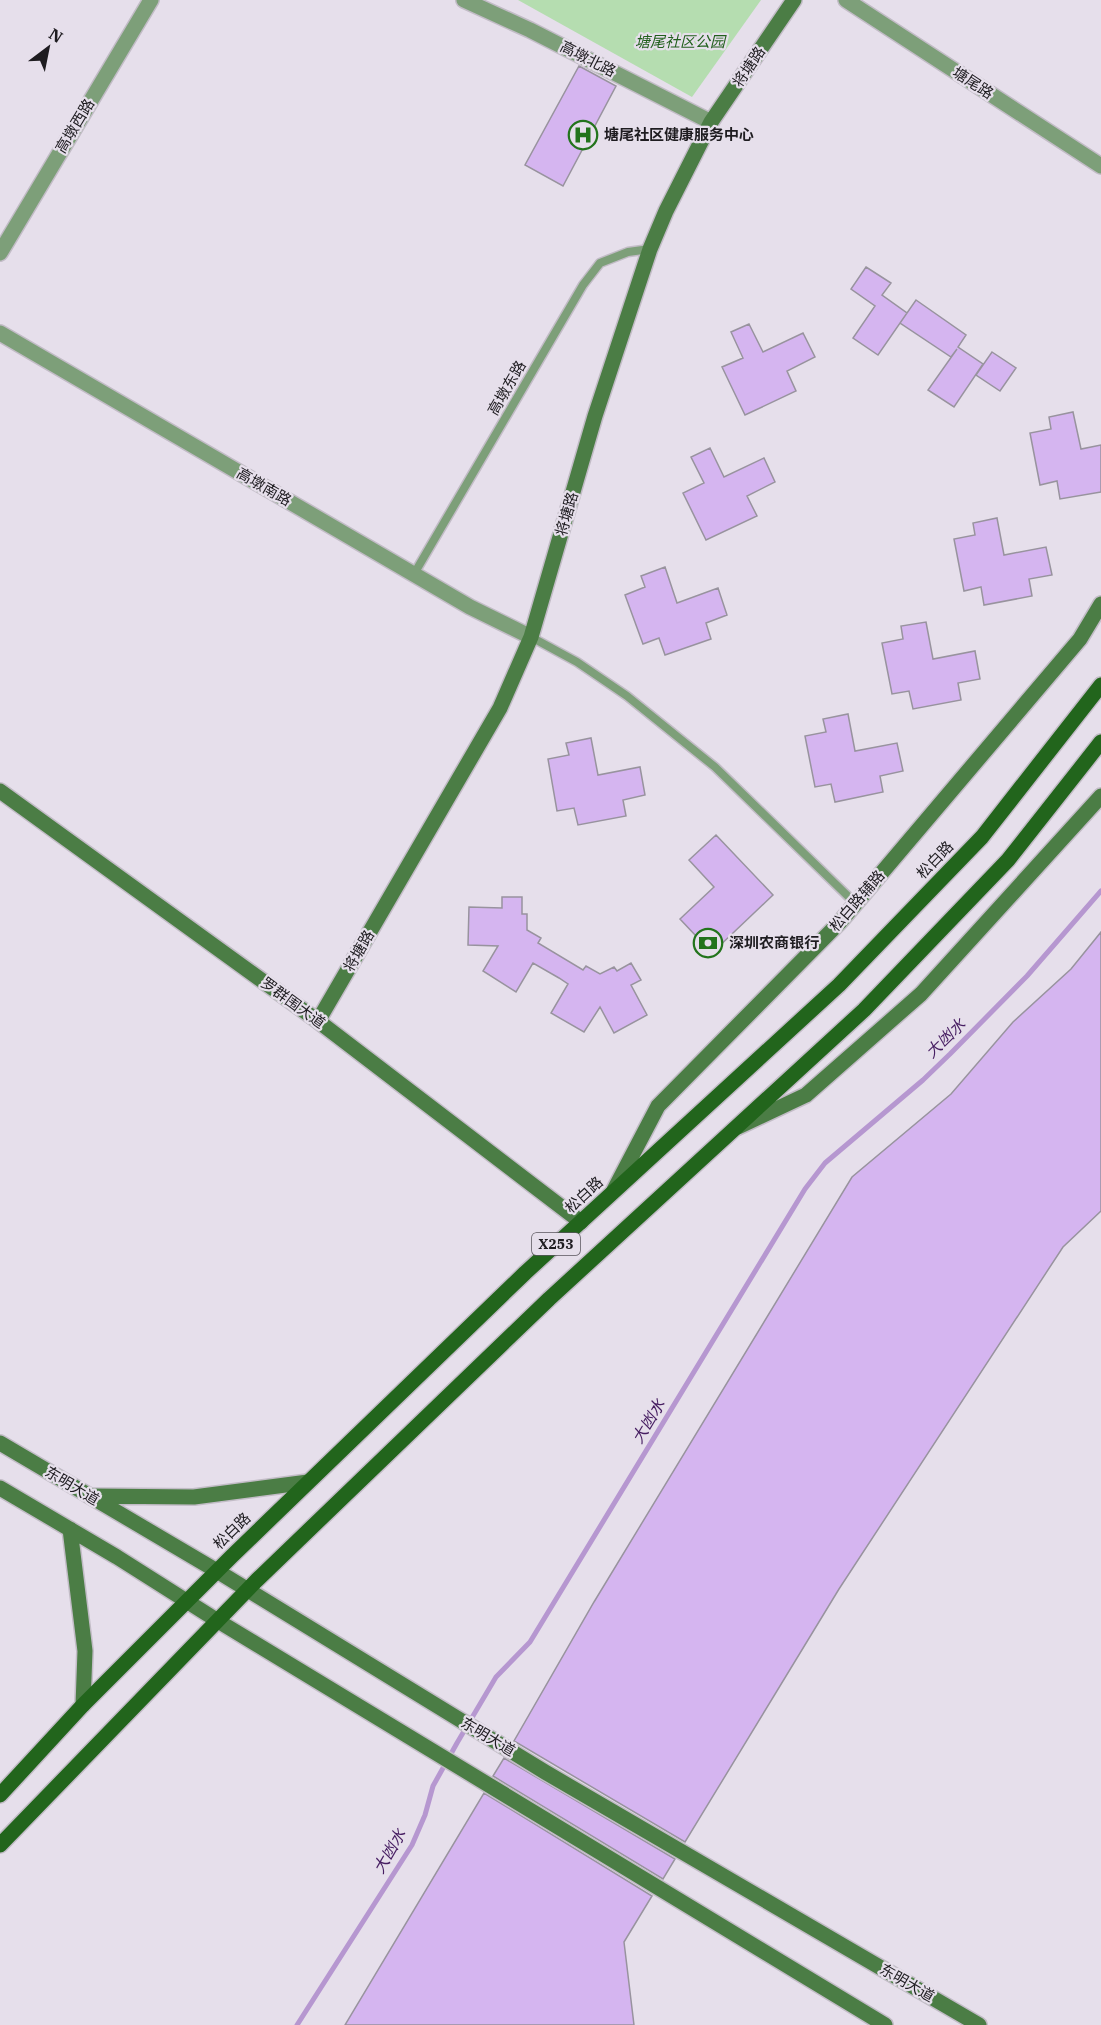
<svg xmlns="http://www.w3.org/2000/svg" width="1101" height="2025" viewBox="0 0 1101 2025" font-family="'IBM Plex Serif','Noto Sans SC',serif">
	<style>
		.green { fill: #b5ddb0 }
		.lines { fill: none; stroke-linecap: round; stroke-linejoin: round }
		.stream { stroke: #b697d0; stroke-width: 5 }
		.building { fill: #d5b5f0; stroke: #98939e; stroke-width: 1.5 }
		.lane-casing { stroke: #c2bcc6; stroke-width: 11 }
		.street-casing { stroke: #c2bcc6; stroke-width: 18 }
		.secondary-casing { stroke: #c2bcc6; stroke-width: 18 }
		.primary-casing { stroke: #c2bcc6; stroke-width: 18 }
		.lane { stroke: #7d9f79; stroke-width: 8 }
		.street { stroke: #7d9f79; stroke-width: 15 }
		.secondary { stroke: #4b7d45; stroke-width: 15 }
		.primary { stroke: #22651c; stroke-width: 15 }
		.labels { text-anchor: middle; stroke-width: 4.5; stroke-linejoin: round; paint-order: stroke }
		.shield { fill: #e6dfeb; stroke: #5a565d; stroke-width: 1.5 }
		.shield-label { font-size: 14px; font-weight: bold; fill: #1e1c20 }
		.park-label { font-size: 15px; font-style: italic; fill: #215f1c; stroke: #e6dfeb }
		.street-label { font-size: 15px; fill: #1e1c20; stroke: #e6dfeb }
		.poi-label { font-size: 15px; font-weight: bold; fill: #1e1c20; stroke: #e6dfeb; text-anchor: start }
		.water-label { font-size: 16px; font-style: italic; fill: #471e62; stroke: #e6dfeb }
	</style>
	<rect width="100%" height="100%" fill="#e6dfeb"/>
	<!-- green -->
	<path class="green" d="M 518,0 L 761,0 L 692,97 Z"/>
	<g class="lines">
		<!-- stream -->
		<path class="stream" d="M 297,2025 L 412,1845 L 425,1815 L 433,1786 L 457,1743 L 496,1677 L 530,1642 L 805,1189 L 825,1163 L 923,1080 L 950,1054 L 1027,976 L 1101,891"/>
	</g>
	<!-- building -->
	<path class="building" d="M 579,66 L 616,86 L 563,186 L 525,165 Z
		M 866,267 L 891,283 L 882,295 L 907,313 L 878,355 L 853,338 L 875,306 L 851,289 Z
		M 916,300 L 966,335 L 958,347 L 983,364 L 954,407 L 928,390 L 957,349 L 951,357 L 900,323 Z
		M 749,324 L 763,352 L 803,333 L 815,357 L 787,371 L 796,391 L 745,415 L 722,367 L 743,358 L 731,332 Z
		M 992,352 L 1016,368 L 1000,391 L 976,375 Z
		M 1073,412 L 1081,449 L 1101,445 L 1101,492 L 1060,499 L 1057,481 L 1040,485 L 1030,433 L 1051,429 L 1049,417 Z
		M 710,448 L 724,477 L 764,458 L 775,482 L 747,496 L 757,516 L 706,540 L 683,493 L 704,483 L 691,457 Z
		M 997,518 L 1004,555 L 1046,547 L 1052,575 L 1029,579 L 1032,596 L 984,605 L 981,587 L 964,591 L 954,539 L 975,535 L 973,523 Z
		M 665,567 L 677,603 L 718,588 L 727,615 L 706,623 L 711,639 L 665,655 L 659,638 L 643,644 L 625,595 L 645,587 L 641,576 Z
		M 926,622 L 933,659 L 975,651 L 980,679 L 958,683 L 961,700 L 913,709 L 909,691 L 892,694 L 882,643 L 903,639 L 901,626 Z
		M 848,714 L 855,751 L 897,743 L 903,771 L 880,776 L 883,792 L 835,802 L 831,784 L 815,787 L 805,736 L 826,732 L 823,719 Z
		M 591,738 L 598,775 L 640,767 L 645,795 L 623,800 L 626,816 L 578,825 L 574,808 L 557,811 L 548,759 L 569,755 L 566,743 Z
		M 716,835 L 773,895 L 712,953 L 680,919 L 714,887 L 689,860 Z
		M 502,897 L 522,897 L 522,914 L 527,914 L 527,930 L 541,938 L 538,943 L 583,970 L 586,966 L 600,974 L 614,967 L 617,971 L 631,963 L 641,980 L 631,985 L 647,1015 L 614,1033 L 600,1007 L 584,1032 L 551,1013 L 568,984 L 559,978 L 533,963 L 516,992 L 483,971 L 498,946 L 468,945 L 469,907 L 502,908 Z
		M 1101,932 L 1101,1211 L 1063,1247 L 839,1589 L 685,1842 L 514,1741 L 594,1602 L 852,1177 L 951,1094 L 1013,1022 L 1071,969 Z
		M 504,1758 L 675,1859 L 663,1879 L 493,1776 Z
		M 484,1793 L 652,1896 L 624,1942 L 634,2025 L 345,2025 Z"/>
	<g class="lines">
		<!-- lane casing -->
		<g class="lane-casing">
			<path id="lane" d="M 414,574 L 583,285 L 600,263 L 628,252 L 650,249
				M 531,637 L 577,662 L 627,696 L 715,767 L 856,904"/>
		</g>
		<!-- street casing -->
		<g class="street-casing">
			<path id="street" d="M 464,0 L 530,30 L 711,122
				M 846,0 L 1101,166
				M 0,253 L 151,0
				M 0,333 L 470,607 L 531,637"/>
		</g>
		<!-- secondary casing -->
		<g class="secondary-casing">
			<path id="secondary" d="M 0,791 L 318,1021 L 581,1222
				M 318,1021 L 500,708 L 531,637 L 595,416 L 650,249 L 666,211 L 711,122 L 794,0
				M 738,1127 L 806,1095 L 921,994 L 1101,796
				M 614,1190 L 658,1106 L 840,922 L 1080,639 L 1101,604
				M 0,1443 L 217,1571 L 545,1772 L 979,2025
				M 0,1488 L 117,1557 L 218,1621 L 885,2025
				M 92,1496 L 194,1497 L 308,1482
				M 70,1529 L 85,1651 L 83,1705"/>
		</g>
		<!-- primary casing -->
		<g class="primary-casing">
			<path id="primary" d="M 0,1795 L 83,1705 L 232,1556 L 525,1273 L 839,985 L 982,837 L 1101,685
				M 0,1845 L 257,1580 L 549,1299 L 864,1010 L 1008,860 L 1101,742"/>
		</g>
		<!-- lane -->
		<use href="#lane" class="lane"/>
		<!-- street -->
		<use href="#street" class="street"/>
		<!-- secondary -->
		<use href="#secondary" class="secondary"/>
		<!-- primary -->
		<use href="#primary" class="primary"/>
	</g>
	<!-- icons -->
	<defs>
		<g id="hospital-ring" transform="scale(1.5)"><circle r="9.5" fill="#e6dfeb" stroke="#23741c" stroke-width="1.5"/><path d="M-5-5h3v3.5h4V-5h3V5h-3V1.5h-4V5h-3Z" fill="#23741c"/></g>
		<g id="bank-ring" transform="scale(1.5)"><circle r="9.5" fill="#e6dfeb" stroke="#23741c" stroke-width="1.5"/><path d="M-6-4H6V4H-6ZM0-2.3a2.3 2.3 0 1 0 0 4.6a2.3 2.3 0 1 0 0-4.6Z" fill="#23741c"/></g>
	</defs>
	<g fill-rule="evenodd">
		<use href="#hospital-ring" x="583" y="135"/>
		<use href="#bank-ring" x="708" y="943"/>
	</g>
	<g class="labels">
		<!-- shield labels -->
		<rect class="shield" x="532" y="1233" width="48" height="22" rx="4.5"/>
		<g class="shield-label">
			<text x="556" y="1249">X253</text>
		</g>
		<!-- park labels -->
		<g class="park-label">
			<text x="680" y="47">塘尾社区公园</text>
		</g>
		<!-- street labels -->
		<g class="street-label">
			<text transform="translate(588 59) rotate(27)" y="5">高墩北路</text>
			<text transform="translate(749 67) rotate(-56)" y="5">将塘路</text>
			<text transform="translate(973 83) rotate(33)" y="5">塘尾路</text>
			<text transform="translate(75 126) rotate(-59)" y="5">高墩西路</text>
			<text transform="translate(507 388) rotate(-60)" y="5">高墩东路</text>
			<text transform="translate(264 487) rotate(30)" y="5">高墩南路</text>
			<text transform="translate(567 514) rotate(-74)" y="5">将塘路</text>
			<text transform="translate(935 860) rotate(-46)" y="5">松白路</text>
			<text transform="translate(857 901) rotate(-49)" y="5">松白路辅路</text>
			<text transform="translate(359 951) rotate(-60)" y="5">将塘路</text>
			<text transform="translate(293 1003) rotate(36)" y="5">罗群围大道</text>
			<text transform="translate(584 1195) rotate(-43)" y="5">松白路</text>
			<text transform="translate(72 1486) rotate(31)" y="5">东明大道</text>
			<text transform="translate(232 1531) rotate(-44)" y="5">松白路</text>
			<text transform="translate(488 1737) rotate(31)" y="5">东明大道</text>
			<text transform="translate(907 1983) rotate(30)" y="5">东明大道</text>
		</g>
		<!-- poi labels -->
		<g class="poi-label">
			<text x="604" y="140">塘尾社区健康服务中心</text>
			<text x="729" y="948">深圳农商银行</text>
		</g>
		<!-- water labels -->
		<g class="water-label">
			<text transform="translate(945 1038) rotate(-44)" y="6">大凼水</text>
			<text transform="translate(648 1421) rotate(-59)" y="6">大凼水</text>
			<text transform="translate(389 1851) rotate(-60)" y="6">大凼水</text>
		</g>
	</g>
	<!-- north arrow -->
	<g transform="translate(48 48) rotate(32)" stroke="#e6dfeb" stroke-width="4.5" paint-order="stroke">
	<path d="M0-4.5L10 22L0 15L-10 22Z" fill="#1e1c20"/>
	<text y="-9" font-size="16" font-weight="bold" text-anchor="middle" fill="#1e1c20">N</text>
	</g>
</svg>
